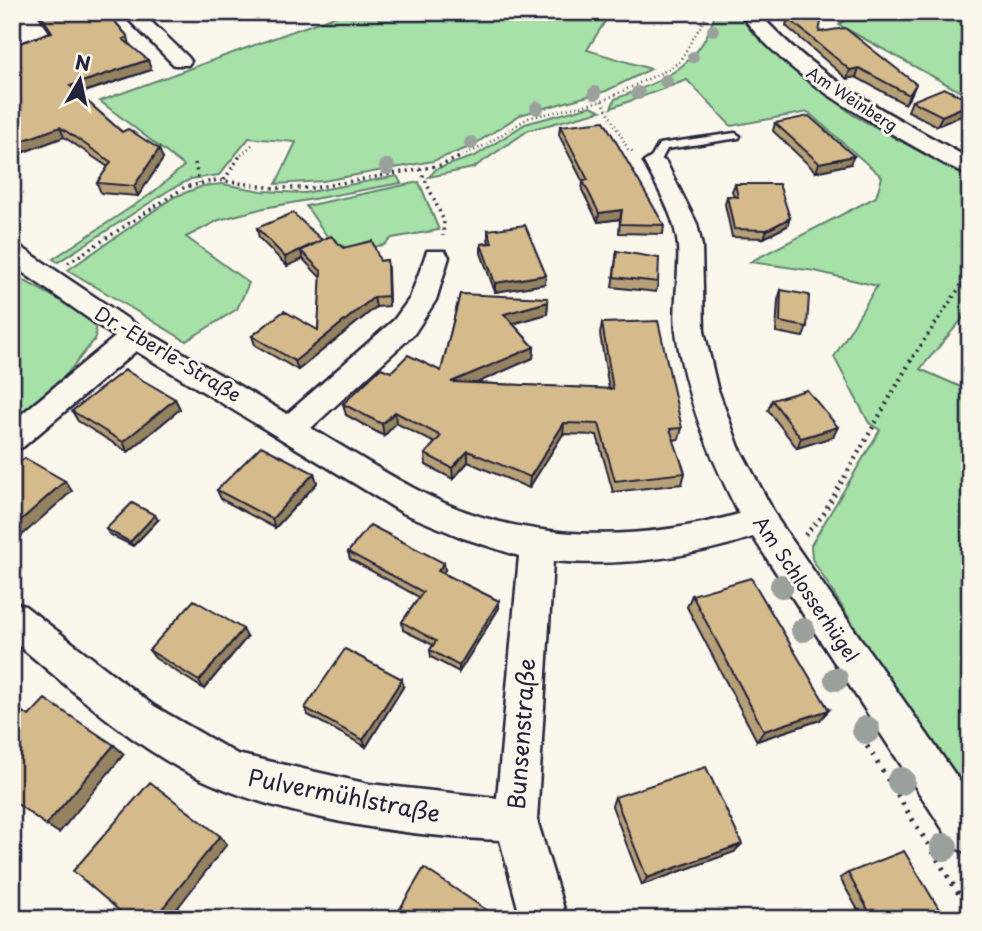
<svg xmlns="http://www.w3.org/2000/svg" width="982" height="931" viewBox="0 0 982 931" font-family="'Playpen Sans',sans-serif">
	<style>
		.green { fill: #a6e1a7; stroke: #648271; stroke-width: 2 }
		.lines { fill: none; stroke-linecap: round; stroke-linejoin: round }
		.lane-casing { stroke: #22223b; stroke-width: 5 }
		.street-casing { stroke: #22223b; stroke-width: 5 }
		.path-far3 { stroke: #22223b; stroke-width: 2.5; stroke-dasharray: 1 3.5; stroke-linecap: butt }
		.path-far2 { stroke: #22223b; stroke-width: 3.5; stroke-dasharray: 2 4.5; stroke-linecap: butt }
		.path-far1 { stroke: #22223b; stroke-width: 4.5; stroke-dasharray: 2 5; stroke-linecap: butt }
		.path { stroke: #22223b; stroke-width: 5; stroke-dasharray: 2.5 7; stroke-linecap: butt }
		.lane { fill: #fbf7ec; fill-rule: evenodd }
		.street { fill: #fbf7ec; fill-rule: evenodd }
		.tree { fill: #9aa19c }
		.wall { fill: #b7a078; stroke: #22223b; stroke-width: 2 }
		.shaded-wall { fill: #958261; stroke: #22223b; stroke-width: 2 }
		.building { fill: #d5ba8b; stroke: #22223b; stroke-width: 2 }
		.labels { text-anchor: middle; stroke-width: 6; stroke-linejoin: round; paint-order: stroke }
		.far-street-label { font-size: 16px; fill: #22223b; stroke: #fbf7ec }
		.street-label { font-size: 19px; fill: #22223b; stroke: #fbf7ec }
		.near-street-label { font-size: 23px; fill: #22223b; stroke: #fbf7ec }
	</style>
	<rect width="100%" height="100%" fill="#fbf7ec"/>
	<filter id="ink" filterUnits="userSpaceOnUse"><feTurbulence type="fractalNoise" baseFrequency=".0143" numOctaves="2"/><feDisplacementMap in="SourceGraphic" scale="14" xChannelSelector="R" yChannelSelector="G"/><feConvolveMatrix kernelMatrix="1 2 1 2 8 2 1 2 1" color-interpolation-filters="sRGB"/></filter>
	<g filter="url(#ink)">
		<!-- green -->
		<path class="green" d="M 346,12 L 611,12 L 587,50 L 651,69 L 606,91 L 520,115 L 470,147 L 433,161 L 323,181 L 276,184 L 296,142 L 249,138 L 219,175 L 191,179 L 171,189 L 58,262 L 53,259 L 151,194 L 184,166 L 100,101 Z
			M 715,12 L 737,12 L 751,31 L 853,115 L 970,179 L 970,310 L 920,369 L 970,391 L 970,797 L 897,694 L 812,559 L 811,545 L 880,430 L 869,423 L 834,357 L 877,286 L 815,271 L 750,262 L 876,197 L 882,177 L 808,112 L 731,126 L 687,80 L 611,108 L 615,99 C 660,82 704,65 715,12 Z
			M 852,12 L 947,12 L 970,19 L 970,97 L 839,25 Z
			M 591,106 L 601,111 L 529,130 L 473,168 L 429,177 L 436,169 L 475,156 L 525,124 Z
			M 397,176 L 401,183 L 264,208 L 219,220 L 186,237 L 249,283 L 237,309 L 186,341 L 68,270 L 174,197 L 203,186 L 222,184 L 262,191 L 304,193 Z
			M 419,182 L 439,230 L 392,238 L 384,245 L 350,250 L 329,239 L 306,206 Z
			M 12,274 L 89,316 L 95,327 L 96,338 L 67,374 L 12,421 Z"/>
		<g class="lines">
			<!-- lane casing -->
			<g class="lane-casing">
				<path id="lane" d="M 735,133 L 740,136 L 739,138 L 667,149 L 659,164 L 649,162 L 659,144 Z"/>
			</g>
			<!-- street casing -->
			<g class="street-casing">
				<path id="street" d="M 121,12 L 141,12 L 188,57 L 191,61 L 188,65 L 174,65 Z
					M 739,12 L 758,12 C 816,79 894,116 970,159 L 970,175 C 951,170 934,157 917,148 C 852,111 784,74 739,12 Z
					M 655,155 L 666,162 L 697,224 L 702,246 L 704,331 L 717,387 L 739,447 L 778,520 L 970,796 L 970,854 L 955,848 L 753,537 C 691,558 618,567 553,561 L 537,820 L 567,919 L 521,919 L 500,840 C 401,836 269,817 181,769 C 119,735 67,685 12,640 L 12,602 L 25,606 L 154,706 L 237,754 L 369,784 L 497,798 L 519,556 L 463,538 L 403,513 L 136,351 L 23,447 L 12,451 L 12,422 L 115,337 L 12,265 L 12,245 L 21,247 L 144,330 L 287,414 L 394,320 L 410,298 L 427,251 L 445,251 L 449,257 L 436,300 L 414,334 L 311,428 C 349,450 387,475 427,495 C 522,543 637,543 739,514 C 710,457 685,396 676,332 C 673,303 680,275 678,246 C 675,216 658,189 644,162 Z"/>
			</g>
			<!-- path-far3 -->
			<path class="path-far3" d="M 602,101 L 628,149 L 634,152
				M 238,158 L 254,143
				M 458,158 L 482,147 L 528,118 L 602,101 L 669,69 L 679,62 L 709,12"/>
			<!-- path-far2 -->
			<path class="path-far2" d="M 195,163 L 199,183
				M 420,169 L 444,221 L 443,236
				M 224,180 L 240,156
				M 68,263 L 185,187 L 217,180 L 274,188 L 313,188 L 442,165 L 462,156
				M 913,357 L 970,272"/>
			<!-- path-far1 -->
			<path class="path-far1" d="M 805,535 L 823,515 L 914,355"/>
			<!-- path -->
			<path class="path" d="M 862,738 L 970,912"/>
			<!-- lane -->
			<use href="#lane" class="lane"/>
			<!-- street -->
			<use href="#street" class="street"/>
		</g>
		<!-- trees -->
		<g class="tree">
			<circle cx="713" cy="30" r="6"/>
			<circle cx="693" cy="57" r="6"/>
			<circle cx="666" cy="81" r="7"/>
			<circle cx="595" cy="93" r="7"/>
			<circle cx="638" cy="93" r="7"/>
			<circle cx="537" cy="108" r="7"/>
			<circle cx="471" cy="143" r="7"/>
			<circle cx="387" cy="167" r="8"/>
			<circle cx="782" cy="586" r="12"/>
			<circle cx="803" cy="630" r="12"/>
			<circle cx="836" cy="679" r="12"/>
			<circle cx="866" cy="730" r="14"/>
			<circle cx="901" cy="781" r="14"/>
			<circle cx="944" cy="847" r="14"/>
		</g>
		<!-- wall -->
		<path class="wall" d="M 36,12 L 107,12 L 128,37 L 130,45 L 151,70 L 79,94 L 122,132 L 163,159 L 138,196 L 101,193 L 97,183 L 108,167 L 64,137 L 21,153 L 18,150 L 12,151 L 12,46 L 50,32 Z
			M 789,12 L 912,93 L 905,104 L 856,77 L 847,79 L 786,26 Z
			M 912,101 L 968,113 L 937,126 L 908,111 Z
			M 775,123 L 850,164 L 816,172 L 773,131 Z
			M 560,126 L 664,225 L 663,234 L 619,233 L 620,219 L 598,222 L 582,190 L 583,182 L 559,135 Z
			M 735,184 L 787,226 L 764,238 L 732,237 L 725,204 L 727,196 L 734,196 L 732,191 Z
			M 257,228 L 322,240 L 380,261 L 387,260 L 389,306 L 376,307 L 298,370 L 255,345 L 252,336 L 318,330 L 321,278 L 303,259 L 287,266 L 259,238 Z
			M 488,230 L 545,284 L 495,292 L 481,253 L 481,244 L 489,243 L 488,239 Z
			M 617,251 L 658,282 L 656,292 L 612,287 Z
			M 781,290 L 807,327 L 803,337 L 776,332 L 778,300 Z
			M 460,294 L 548,302 L 547,314 L 513,324 L 534,347 L 533,358 L 476,383 L 609,389 L 600,334 L 602,323 L 682,428 L 679,439 L 673,440 L 685,473 L 682,484 L 613,492 L 597,435 L 563,434 L 529,488 L 468,462 L 453,479 L 426,465 L 425,454 L 435,443 L 396,423 L 384,436 L 346,415 L 343,404 L 391,372 L 441,371 Z
			M 175,399 L 180,409 L 128,452 L 78,421 L 72,411 Z
			M 772,400 L 833,437 L 797,448 L 768,410 Z
			M 314,473 L 317,483 L 275,528 L 221,499 L 217,490 Z
			M 158,520 L 133,546 L 109,534 L 106,529 Z
			M 348,552 L 445,570 L 443,573 L 499,601 L 499,608 L 459,672 L 431,657 L 430,650 L 433,645 L 403,630 L 402,622 L 419,597 L 350,559 Z
			M 692,595 L 820,720 L 757,741 L 687,607 Z
			M 247,637 L 204,689 L 155,658 L 149,650 Z
			M 403,687 L 366,747 L 308,715 L 305,708 Z
			M 615,797 L 734,852 L 642,885 L 612,806 Z
			M 848,873 L 945,919 L 863,919 L 840,878 Z"/>
		<!-- shaded-wall -->
		<path class="shaded-wall" d="M 195,12 L 216,12 L 196,17 Z
			M 148,60 L 151,70 L 74,95 L 70,86 Z
			M 859,68 L 856,77 L 847,79 L 850,70 Z
			M 916,84 L 912,93 L 905,104 L 909,95 Z
			M 970,104 L 970,110 L 968,113 L 937,126 L 942,116 Z
			M 60,127 L 64,137 L 21,153 L 16,143 Z
			M 12,140 L 18,150 L 12,151 Z
			M 159,149 L 163,159 L 138,196 L 134,186 Z
			M 854,156 L 850,164 L 816,172 L 819,163 Z
			M 622,210 L 620,219 L 598,222 L 599,213 Z
			M 790,218 L 787,226 L 764,238 L 767,230 Z
			M 322,240 L 301,251 L 303,259 L 287,266 L 285,257 Z
			M 387,260 L 388,270 L 389,306 L 388,296 Z
			M 546,275 L 545,284 L 495,292 L 495,283 Z
			M 374,297 L 376,307 L 298,370 L 295,361 Z
			M 548,302 L 547,314 L 504,326 L 504,314 Z
			M 534,347 L 533,358 L 452,394 L 451,382 Z
			M 175,399 L 180,409 L 128,452 L 123,442 Z
			M 395,412 L 396,423 L 384,436 L 382,424 Z
			M 564,423 L 563,434 L 529,488 L 530,477 Z
			M 838,427 L 833,437 L 797,448 L 801,438 Z
			M 468,451 L 468,462 L 453,479 L 452,468 Z
			M 314,473 L 317,483 L 275,528 L 272,519 Z
			M 65,481 L 72,491 L 19,538 L 12,528 Z
			M 155,515 L 158,520 L 133,546 L 130,542 Z
			M 444,563 L 445,570 L 439,578 L 438,571 Z
			M 499,601 L 499,608 L 459,672 L 459,666 Z
			M 243,629 L 247,637 L 204,689 L 199,681 Z
			M 402,679 L 403,687 L 366,747 L 363,740 Z
			M 829,710 L 820,720 L 757,741 L 764,731 Z
			M 114,745 L 124,754 L 59,833 L 46,825 Z
			M 220,836 L 227,844 L 169,919 L 154,919 Z
			M 742,844 L 734,852 L 642,885 L 647,878 Z"/>
		<!-- building -->
		<path class="building" d="M 39,12 L 107,12 L 128,37 L 123,39 L 148,60 L 70,86 L 122,132 L 128,129 L 159,149 L 134,186 L 97,183 L 111,162 L 60,127 L 16,143 L 12,140 L 12,46 L 52,32 Z
			M 790,12 L 823,12 L 819,32 L 845,28 L 916,84 L 909,95 L 859,68 L 850,70 L 788,18 Z
			M 944,88 L 970,101 L 970,104 L 942,116 L 912,101 Z
			M 809,116 L 854,156 L 819,163 L 775,123 Z
			M 604,121 L 664,225 L 620,224 L 622,210 L 599,213 L 583,181 L 588,180 L 560,126 Z
			M 735,184 L 779,184 L 790,218 L 767,230 L 734,229 L 727,196 L 738,197 Z
			M 293,213 L 322,240 L 331,236 L 343,248 L 372,241 L 380,261 L 387,260 L 388,296 L 374,297 L 295,361 L 252,336 L 284,311 L 318,330 L 321,271 L 301,251 L 322,240 L 285,257 L 257,228 Z
			M 525,225 L 546,275 L 495,283 L 481,244 L 492,243 L 488,230 Z
			M 617,251 L 659,258 L 658,282 L 614,277 Z
			M 781,290 L 809,295 L 807,327 L 780,322 Z
			M 460,294 L 547,298 L 548,302 L 504,314 L 534,347 L 451,382 L 613,389 L 602,323 L 658,321 L 682,428 L 670,429 L 685,473 L 615,481 L 599,424 L 564,423 L 530,477 L 468,451 L 452,468 L 425,454 L 441,436 L 395,412 L 382,424 L 343,404 L 381,368 L 391,372 L 408,355 L 441,371 Z
			M 125,370 L 175,399 L 123,442 L 72,411 Z
			M 807,390 L 838,427 L 801,438 L 772,400 Z
			M 261,446 L 314,473 L 272,519 L 217,490 Z
			M 25,458 L 65,481 L 12,528 L 12,468 Z
			M 132,503 L 155,515 L 130,542 L 106,529 Z
			M 370,525 L 444,563 L 438,571 L 499,601 L 459,666 L 430,650 L 436,641 L 402,622 L 423,592 L 348,552 Z
			M 751,578 L 829,710 L 764,731 L 692,595 Z
			M 194,600 L 243,629 L 199,681 L 149,650 Z
			M 345,649 L 402,679 L 363,740 L 305,708 Z
			M 45,699 L 114,745 L 46,825 L 12,800 L 12,705 L 29,716 Z
			M 706,767 L 742,844 L 647,878 L 615,797 Z
			M 150,782 L 220,836 L 154,919 L 129,919 L 73,871 Z
			M 904,851 L 945,919 L 873,919 L 848,873 Z
			M 424,868 L 500,919 L 394,919 Z"/>
	</g>
	<g class="labels">
		<!-- far-street labels -->
		<g class="far-street-label">
			<text transform="translate(852 99) rotate(33)" y="6">Am Weinberg</text>
		</g>
		<!-- street labels -->
		<g class="street-label">
			<text transform="translate(168 354) rotate(31)" y="7">Dr.-Eberle-Straße</text>
			<text transform="translate(806 589) rotate(56)" y="7">Am Schlosserhügel</text>
		</g>
		<!-- near-street labels -->
		<g class="near-street-label">
			<text transform="translate(522 734) rotate(-86)" y="8">Bunsenstraße</text>
			<text transform="translate(344 796) rotate(11)" y="8">Pulvermühlstraße</text>
		</g>
	</g>
	<!-- margin -->
	<rect width="982" height="931" fill="none" stroke="#fbf7ec" stroke-width="42"/>
	<rect x="21" y="21" width="940" height="889" fill="none" stroke="#22223b" stroke-width="2.5" filter="url(#ink)"/>
	<!-- north arrow -->
	<g transform="translate(80 80) rotate(9)" stroke="#fbf7ec" stroke-width="5" paint-order="stroke">
	<path d="M0-5L12 26L0 18L-12 26Z" fill="#22223b"/>
	<text y="-10" font-size="19" font-weight="bold" text-anchor="middle" fill="#22223b">N</text>
	</g>
</svg>
